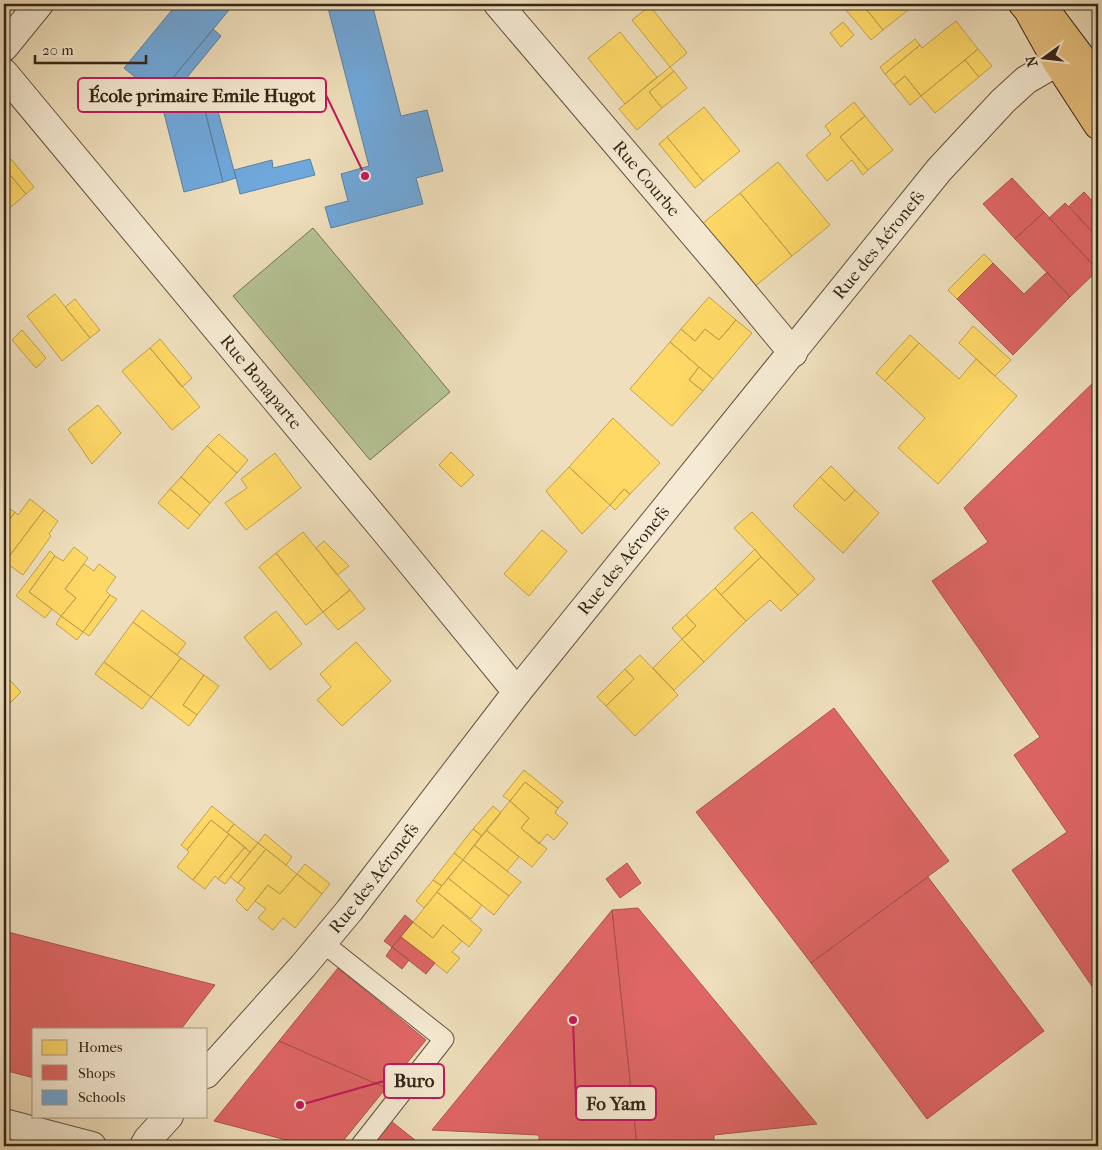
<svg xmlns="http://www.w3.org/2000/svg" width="1102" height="1150" viewBox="0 0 1102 1150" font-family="'IM FELL French Canon',serif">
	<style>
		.green { fill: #b5c293; stroke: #747455 }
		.homes { fill: #ffd966; stroke: #c2a34e }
		.shops { fill: #e06666; stroke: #ac534e }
		.schools { fill: #6fa8dc; stroke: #5d81a1 }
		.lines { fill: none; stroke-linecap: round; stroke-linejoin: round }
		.service-casing { stroke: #635440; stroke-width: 21 }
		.minor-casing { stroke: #635440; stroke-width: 30 }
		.primary-casing { stroke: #342617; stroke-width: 30 }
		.service { stroke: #f5ead3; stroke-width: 19 }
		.minor { stroke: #f5ead3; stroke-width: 28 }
		.primary { stroke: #e8c07e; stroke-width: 28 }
		.labels { text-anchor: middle; stroke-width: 5; stroke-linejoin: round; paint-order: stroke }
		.street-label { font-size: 18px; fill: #342617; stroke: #f5ead3 }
		.leader { fill: none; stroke: #c2185b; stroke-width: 2 }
		.callout-dot { fill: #c2185b; stroke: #f5ead3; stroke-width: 2 }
		.callout { fill: #f5ead3; stroke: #c2185b; stroke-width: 2 }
		.callout-label { font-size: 19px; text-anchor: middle; font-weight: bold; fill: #342617 }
	</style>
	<rect width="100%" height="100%" fill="#efdfbc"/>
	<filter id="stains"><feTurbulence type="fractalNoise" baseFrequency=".004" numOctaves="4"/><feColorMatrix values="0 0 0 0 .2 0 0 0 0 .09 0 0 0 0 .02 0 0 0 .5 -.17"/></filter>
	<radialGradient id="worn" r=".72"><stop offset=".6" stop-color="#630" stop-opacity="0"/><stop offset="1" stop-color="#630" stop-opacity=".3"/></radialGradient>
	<!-- green -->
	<path class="green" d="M 313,228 L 450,392 L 370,460 L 233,296 Z"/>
	<!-- homes -->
	<path class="homes" d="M 841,4 L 862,4 L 883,30 L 871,40 Z
		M 862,4 L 903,4 L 908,10 L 883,30 Z
		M 650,6 L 687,53 L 670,67 L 632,20 Z
		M 956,21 L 978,49 L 921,96 L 905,76 L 894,85 L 885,74 L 920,45 L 922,48 Z
		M 843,22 L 854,35 L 841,47 L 830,33 Z
		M 620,32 L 657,77 L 625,104 L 588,58 Z
		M 915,39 L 920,45 L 885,74 L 880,67 Z
		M 978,49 L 992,66 L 979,77 L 965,60 Z
		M 965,60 L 979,77 L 935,113 L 921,96 Z
		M 670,67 L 674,71 L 649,92 L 662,108 L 637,130 L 619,109 Z
		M 674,71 L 687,88 L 662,108 L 649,92 Z
		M 905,76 L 921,96 L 910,105 L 894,85 Z
		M 854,102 L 865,116 L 840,137 L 868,170 L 863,175 L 852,160 L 827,181 L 806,155 L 831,134 L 825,126 Z
		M 704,107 L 740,151 L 703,181 L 667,137 Z
		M 865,116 L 893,150 L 868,170 L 840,137 Z
		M 667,137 L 703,181 L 695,188 L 659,144 Z
		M 11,159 L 34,187 L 26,194 L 4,168 L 4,165 Z
		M 778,162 L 830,225 L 792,256 L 740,193 Z
		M 4,168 L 26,194 L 4,213 Z
		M 740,193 L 792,256 L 754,287 L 702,224 Z
		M 984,254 L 993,263 L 957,299 L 948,290 Z
		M 55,294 L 90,338 L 62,361 L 27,316 Z
		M 709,297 L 736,320 L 719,340 L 705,329 L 695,341 L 681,329 Z
		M 75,299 L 100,330 L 90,338 L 65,307 Z
		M 736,320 L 752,333 L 713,379 L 670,342 L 681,329 L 695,341 L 705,329 L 719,340 Z
		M 973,326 L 1011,360 L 995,376 L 959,343 Z
		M 22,330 L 46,358 L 36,368 L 12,340 Z
		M 910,335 L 919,343 L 885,381 L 876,373 Z
		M 160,339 L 192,378 L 182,387 L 150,348 Z
		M 670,342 L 699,367 L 689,380 L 703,391 L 672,426 L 630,389 Z
		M 919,343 L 959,379 L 976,359 L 1017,396 L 938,484 L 898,448 L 925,418 L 885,381 Z
		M 150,348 L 200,407 L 172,430 L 122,371 Z
		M 699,367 L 713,379 L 703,391 L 689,380 Z
		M 98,405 L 121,433 L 92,464 L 68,429 Z
		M 613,418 L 660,463 L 630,494 L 624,489 L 610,505 L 569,467 Z
		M 219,434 L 248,460 L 237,473 L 207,446 Z
		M 207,446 L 237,473 L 210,503 L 181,477 Z
		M 451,452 L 474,475 L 461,487 L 439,465 Z
		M 275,453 L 301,488 L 246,530 L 225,503 L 247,488 L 241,479 Z
		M 831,466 L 855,490 L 845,501 L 820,477 Z
		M 569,467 L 610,505 L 582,534 L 546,491 Z
		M 181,477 L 210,503 L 200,515 L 170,489 Z
		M 820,477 L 845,501 L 855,490 L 879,513 L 843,553 L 793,506 Z
		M 170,489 L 200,515 L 188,529 L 158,503 Z
		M 624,489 L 630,494 L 615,510 L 610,505 Z
		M 30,499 L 44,510 L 5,562 L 4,561 L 4,527 L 15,512 L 18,515 Z
		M 10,509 L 15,512 L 4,527 L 4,517 Z
		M 44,510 L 58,521 L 49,534 L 51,536 L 23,575 L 5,562 Z
		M 752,512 L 815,579 L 798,595 L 734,528 Z
		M 542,530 L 567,551 L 529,596 L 504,574 Z
		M 303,532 L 350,590 L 323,612 L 276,553 Z
		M 324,541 L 349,566 L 337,575 L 316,548 Z
		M 74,547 L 88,558 L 65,589 L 76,598 L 61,616 L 29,592 L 55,556 L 63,561 Z
		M 755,549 L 761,557 L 721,595 L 715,588 Z
		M 50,551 L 55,556 L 29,592 L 52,609 L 45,618 L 16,596 Z
		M 276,553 L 323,612 L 306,625 L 259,567 Z
		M 761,557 L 798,595 L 781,611 L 770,600 L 746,621 L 721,595 Z
		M 84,564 L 94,571 L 99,564 L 116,577 L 106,591 L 110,595 L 83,632 L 61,616 L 76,598 L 65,589 Z
		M 715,588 L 746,621 L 704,662 L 682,639 L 696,626 L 686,615 Z
		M 350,590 L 365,609 L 338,630 L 323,612 Z
		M 110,595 L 117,599 L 89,636 L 83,632 Z
		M 142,610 L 186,643 L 177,655 L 133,622 Z
		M 276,611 L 302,644 L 270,670 L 244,637 Z
		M 686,615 L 696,626 L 682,639 L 672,628 Z
		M 61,616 L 83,632 L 77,640 L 56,624 Z
		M 133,622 L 181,658 L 151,697 L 104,662 Z
		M 682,639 L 704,662 L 674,690 L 653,668 Z
		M 356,642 L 391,681 L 342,726 L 317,700 L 331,687 L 320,674 Z
		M 640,655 L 678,695 L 635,736 L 606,706 L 634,679 L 625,669 Z
		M 181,658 L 204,675 L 183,705 L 197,715 L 189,726 L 151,697 Z
		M 104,662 L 151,697 L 142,709 L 95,674 Z
		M 625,669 L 634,679 L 606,706 L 597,697 Z
		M 4,674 L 21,692 L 4,709 L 4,691 L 6,689 L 4,687 Z
		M 204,675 L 219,686 L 197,715 L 183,705 Z
		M 524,770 L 563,802 L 558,808 L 525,782 L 510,801 L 503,796 Z
		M 525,782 L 558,808 L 555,813 L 568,823 L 554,840 L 547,834 L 539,844 L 521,828 L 529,818 L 510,801 Z
		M 510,801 L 529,818 L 521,828 L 547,849 L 532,867 L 486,830 Z
		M 212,806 L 234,824 L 227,833 L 211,820 L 187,850 L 181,845 Z
		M 493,806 L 501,813 L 482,836 L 473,829 Z
		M 211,820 L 229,834 L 193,880 L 177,867 L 189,852 L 187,850 Z
		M 234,824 L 258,843 L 250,852 L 227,833 Z
		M 473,829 L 482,836 L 463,860 L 454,853 Z
		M 486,830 L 519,857 L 507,871 L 474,845 Z
		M 229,834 L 245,847 L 218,879 L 215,876 L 205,889 L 193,880 Z
		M 265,834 L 292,857 L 286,865 L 258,843 Z
		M 258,843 L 266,849 L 238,883 L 230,877 Z
		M 474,845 L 521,882 L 509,896 L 463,860 Z
		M 245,847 L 250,852 L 225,884 L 218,879 Z
		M 266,849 L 297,874 L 280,894 L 268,885 L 247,911 L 236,900 L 245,888 L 238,883 Z
		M 454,853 L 463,860 L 442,886 L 433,880 Z
		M 463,860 L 509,896 L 494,915 L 448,878 Z
		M 305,864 L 330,884 L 322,894 L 297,874 Z
		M 297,874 L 322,894 L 295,928 L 283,918 L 273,930 L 258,918 L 266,909 L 255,901 L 268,885 L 280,894 Z
		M 448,878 L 482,905 L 471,919 L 437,892 Z
		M 433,880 L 442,886 L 424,908 L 416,901 Z
		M 437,892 L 482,930 L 469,947 L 443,925 L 433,938 L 413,922 Z
		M 413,922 L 433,938 L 443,925 L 462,941 L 452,952 L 460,958 L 447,973 L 401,937 Z"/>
	<!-- shops -->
	<path class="shops" d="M 1012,178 L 1044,212 L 1015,239 L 983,204 Z
		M 1084,192 L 1098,207 L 1098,238 L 1069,206 Z
		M 1065,203 L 1098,238 L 1098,270 L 1049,218 Z
		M 1044,212 L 1098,270 L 1070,297 L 1015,239 Z
		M 993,263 L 1024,294 L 1047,272 L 1070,297 L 1013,355 L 957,299 Z
		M 1098,378 L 1098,995 L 1012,870 L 1067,832 L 1014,755 L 1040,737 L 932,581 L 988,542 L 964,508 Z
		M 834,708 L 949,861 L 811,963 L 696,812 Z
		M 627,863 L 641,883 L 620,898 L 606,879 Z
		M 928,877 L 1044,1031 L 927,1119 L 811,963 Z
		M 638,908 L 817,1124 L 714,1135 L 714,1144 L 699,1146 L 637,1146 L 612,910 Z
		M 612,910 L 637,1146 L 562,1146 L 539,1142 L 539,1135 L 432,1130 Z
		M 405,915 L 413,922 L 392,947 L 384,941 Z
		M 4,931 L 215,985 L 181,1029 L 34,1029 L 34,1078 L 4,1070 Z
		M 401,937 L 435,963 L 426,974 L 392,947 Z
		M 392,947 L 409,960 L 402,969 L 386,956 Z
		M 338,968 L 426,1040 L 386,1088 L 279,1041 Z
		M 279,1041 L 386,1088 L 339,1146 L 309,1146 L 214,1121 Z
		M 391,1121 L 420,1144 L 418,1146 L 372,1146 Z"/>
	<!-- schools -->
	<path class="schools" d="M 177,4 L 234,4 L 158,96 L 124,68 Z
		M 327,4 L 372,4 L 401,116 L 427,110 L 443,171 L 416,178 L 423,204 L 331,228 L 325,207 L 348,201 L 341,174 L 369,166 Z
		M 213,29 L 221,36 L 166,103 L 158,96 Z
		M 215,100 L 236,178 L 223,182 L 203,103 Z
		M 203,103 L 223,182 L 184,192 L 164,113 Z
		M 310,159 L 315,175 L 240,194 L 234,170 L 272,160 L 273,168 Z"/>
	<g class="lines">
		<!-- service casing -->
		<g class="service-casing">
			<path id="service" d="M 322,942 L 444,1039 L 360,1146"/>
		</g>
		<!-- minor casing -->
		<g class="minor-casing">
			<g id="minor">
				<path id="s1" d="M 498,4 L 726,272 L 793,353"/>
				<path d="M 4,47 L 39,4"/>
				<path id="s2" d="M 4,73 L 386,532 L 517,692"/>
				<path id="s3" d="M 206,1074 L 303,966 L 349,911 L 517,692 L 939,170 L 1003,101 L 1026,80 L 1057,62"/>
				<path d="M 4,1123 L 92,1146"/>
				<path d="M 144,1146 L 148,1139 L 169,1116"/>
			</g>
		</g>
		<!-- primary casing -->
		<g class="primary-casing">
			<path id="primary" d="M 1023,4 L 1028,10 L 1057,62 L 1098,125
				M 1041,4 L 1098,80"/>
		</g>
		<!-- service -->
		<use href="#service" class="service"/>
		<!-- minor -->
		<use href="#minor" class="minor"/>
		<!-- primary -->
		<use href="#primary" class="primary"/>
	</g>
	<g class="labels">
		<!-- street labels -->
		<g class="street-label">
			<text dy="6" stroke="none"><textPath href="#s1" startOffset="229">Rue Courbe</textPath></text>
			<text dy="6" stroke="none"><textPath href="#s3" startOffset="1068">Rue des Aéronefs</textPath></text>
			<text dy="6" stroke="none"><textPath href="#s2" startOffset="402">Rue Bonaparte</textPath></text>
			<text dy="6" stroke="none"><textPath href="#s3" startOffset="662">Rue des Aéronefs</textPath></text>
			<text dy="6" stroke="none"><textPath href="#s3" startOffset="258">Rue des Aéronefs</textPath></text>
		</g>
	</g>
	<!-- callouts -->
	<path class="leader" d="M365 176L326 95M300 1105L384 1081M573 1020L576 1103"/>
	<g class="callout-dot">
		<circle cx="365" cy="176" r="5"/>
		<circle cx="300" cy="1105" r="5"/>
		<circle cx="573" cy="1020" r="5"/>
	</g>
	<g class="callout">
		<rect x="78" y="78" width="248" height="34" rx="5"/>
		<rect x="384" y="1064" width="60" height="34" rx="5"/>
		<rect x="576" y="1086" width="80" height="34" rx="5"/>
	</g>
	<g class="callout-label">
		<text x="202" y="102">École primaire Emile Hugot</text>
		<text x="414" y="1087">Buro</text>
		<text x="616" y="1110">Fo Yam</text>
	</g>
	<!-- margin -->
	<rect width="1102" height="1150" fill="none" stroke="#efdfbc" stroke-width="20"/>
	<rect x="5" y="5" width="1092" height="1140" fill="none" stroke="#342617" stroke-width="2.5"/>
	<rect x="10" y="10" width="1082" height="1130" fill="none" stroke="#342617"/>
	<!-- legend -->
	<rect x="32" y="1028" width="175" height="90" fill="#f5ead3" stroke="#a89c88"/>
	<rect x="42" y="1040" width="25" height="15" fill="#ffd966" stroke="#a89c88"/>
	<text x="78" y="1052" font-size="15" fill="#342617">Homes</text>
	<rect x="42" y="1065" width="25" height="15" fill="#e06666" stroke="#a89c88"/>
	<text x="78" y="1078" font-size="15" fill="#342617">Shops</text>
	<rect x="42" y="1090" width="25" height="15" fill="#6fa8dc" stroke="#a89c88"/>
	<text x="78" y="1102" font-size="15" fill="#342617">Schools</text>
	<!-- north arrow -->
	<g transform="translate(1044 58) rotate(255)" stroke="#f5ead3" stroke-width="4" paint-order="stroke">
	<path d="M0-4L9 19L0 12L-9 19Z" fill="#342617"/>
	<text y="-8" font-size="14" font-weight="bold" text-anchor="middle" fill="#342617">N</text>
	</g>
	<!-- scale -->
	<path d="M35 55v8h111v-8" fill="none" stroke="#342617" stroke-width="2.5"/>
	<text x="42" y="55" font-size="15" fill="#342617" stroke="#f5ead3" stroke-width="4" paint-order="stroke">20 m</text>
	<rect width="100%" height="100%" filter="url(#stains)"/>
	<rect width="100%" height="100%" fill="url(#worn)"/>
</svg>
